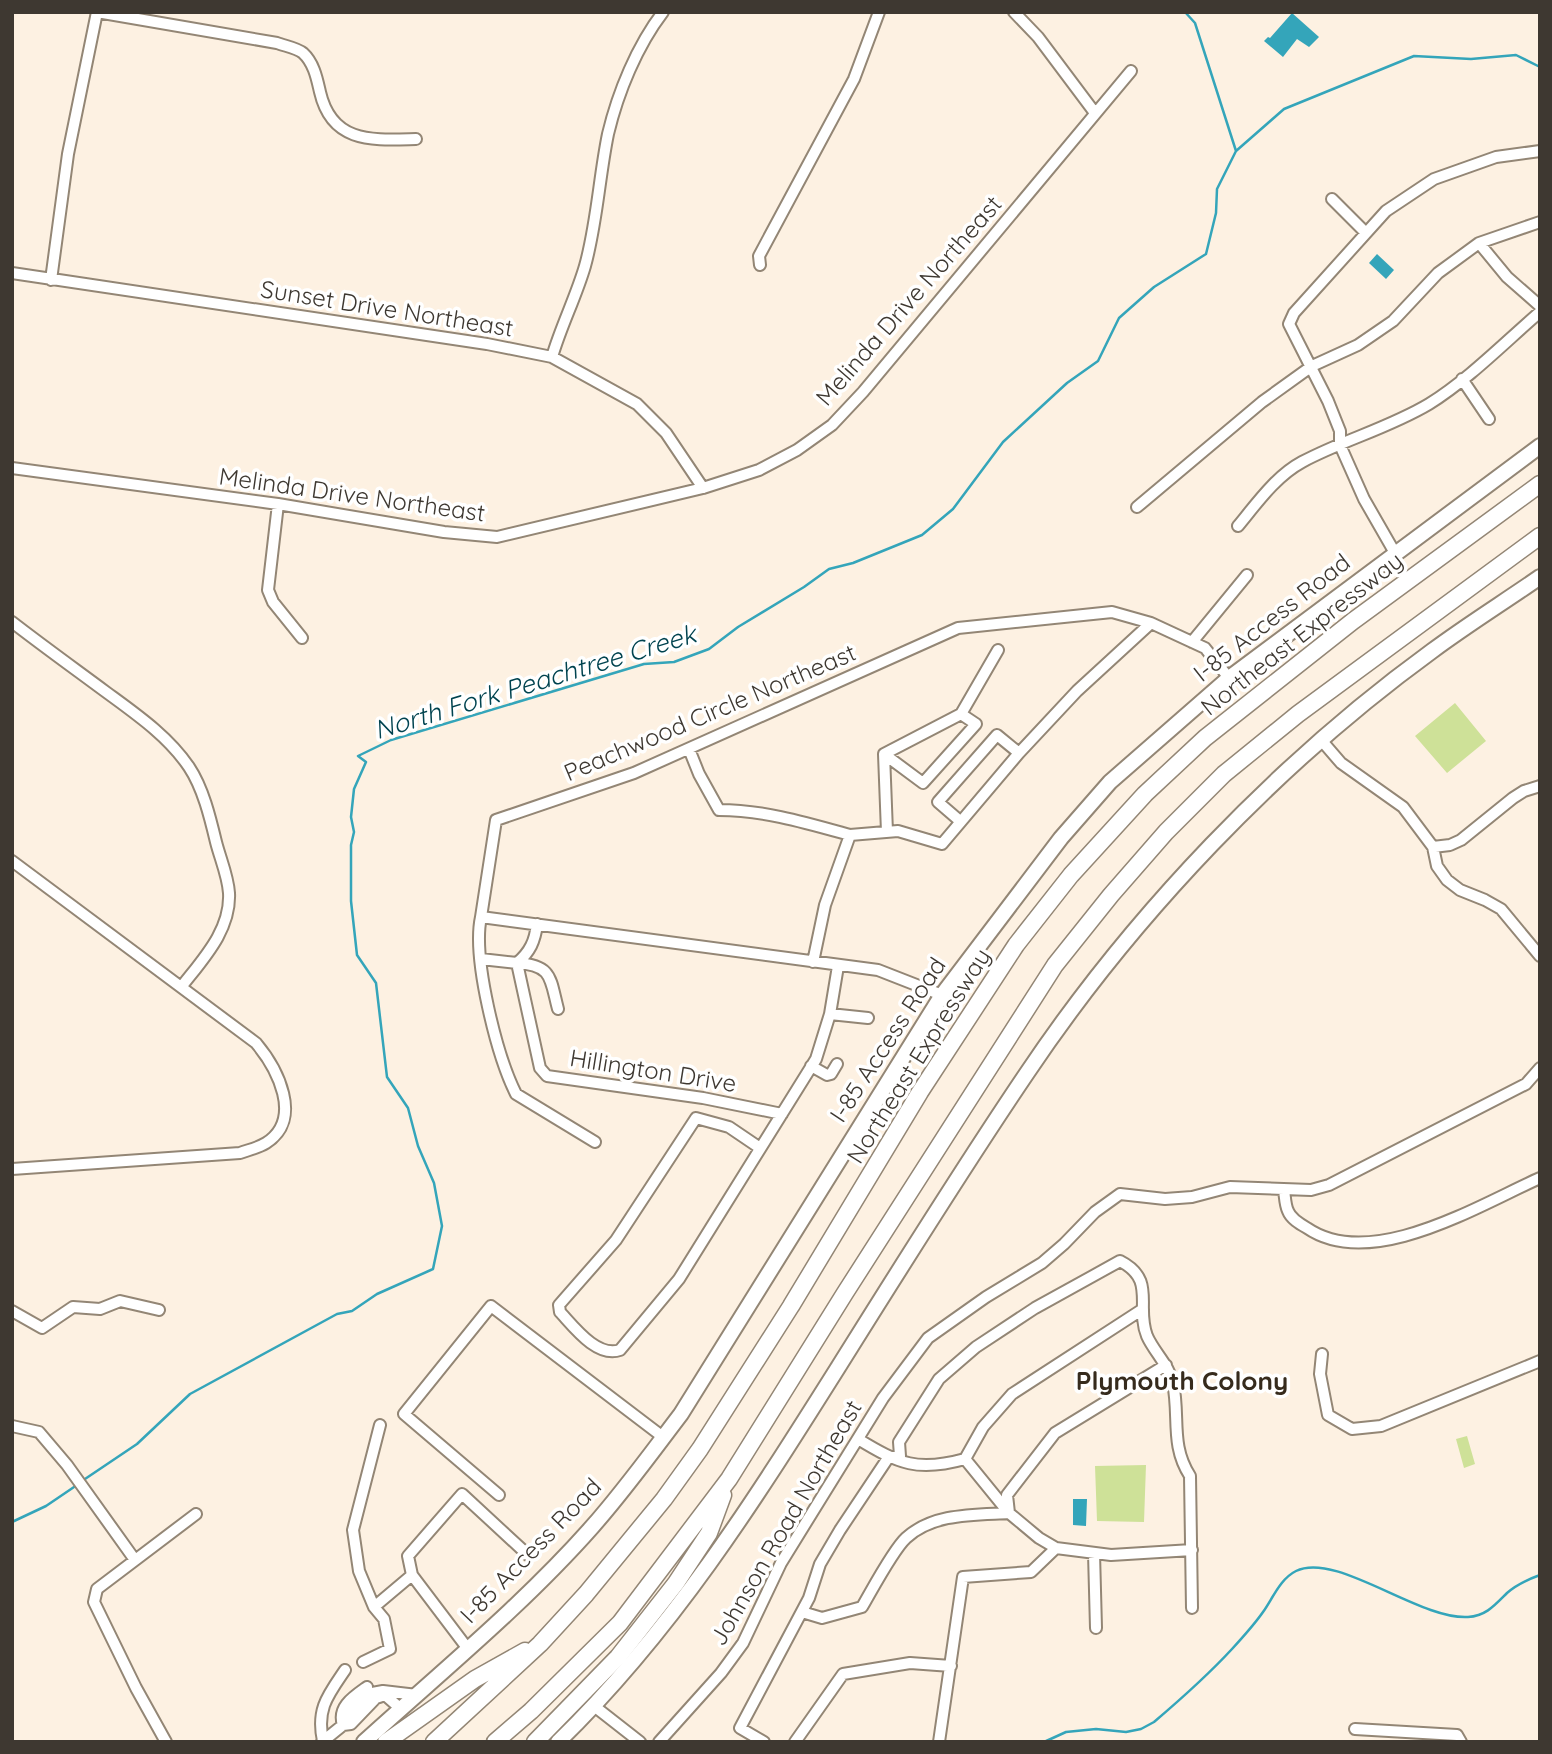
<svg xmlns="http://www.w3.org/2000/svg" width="1552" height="1754" viewBox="0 0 1552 1754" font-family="Quicksand,sans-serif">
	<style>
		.green { fill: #cee198 }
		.water { fill: #34a5ba }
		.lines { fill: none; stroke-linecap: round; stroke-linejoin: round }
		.stream { stroke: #34a5ba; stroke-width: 2.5 }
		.minor-casing { stroke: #938675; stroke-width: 14 }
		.major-casing { stroke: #938675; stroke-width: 18 }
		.highway-casing { stroke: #938675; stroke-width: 19 }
		.minor { stroke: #fff; stroke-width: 10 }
		.major { stroke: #fff; stroke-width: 14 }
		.highway { stroke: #fff; stroke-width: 16 }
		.labels { text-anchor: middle; stroke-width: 7; stroke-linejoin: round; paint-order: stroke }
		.street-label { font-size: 24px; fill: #3e3831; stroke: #fff }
		.water-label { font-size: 26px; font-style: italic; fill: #00434f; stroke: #fff }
		.neighbourhood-label { font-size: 26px; font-weight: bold; fill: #362b1d; stroke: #fff }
	</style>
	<rect width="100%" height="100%" fill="#fdf1e2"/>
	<!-- green -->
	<path class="green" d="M 1455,703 L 1486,741 L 1447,773 L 1415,736 Z
		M 1467,1436 L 1475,1464 L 1464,1468 L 1456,1439 Z
		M 1146,1465 L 1144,1522 L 1097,1521 L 1095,1466 Z"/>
	<!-- water -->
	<path class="water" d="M 1292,13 L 1319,37 L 1309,47 L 1297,39 L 1283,57 L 1264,41 L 1268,37 L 1270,38 Z
		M 1377,254 L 1394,270 L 1386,279 L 1369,263 Z
		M 1073,1499 L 1087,1499 L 1086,1526 L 1073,1525 Z"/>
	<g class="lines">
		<!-- stream -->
		<path class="stream" d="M 1185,12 L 1195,23 L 1236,151
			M 82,1481 L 137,1444 L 190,1394 L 337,1314 L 352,1311 L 377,1294 L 433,1269 L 442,1226 L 434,1183 L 418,1146 L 408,1108 L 387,1077 L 376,983 L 357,955 L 351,901 L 351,845 L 354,832 L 351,817 L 354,789 L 366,762 L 358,756 L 391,740 L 644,664 L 674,662 L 709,649 L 738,627 L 804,587 L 829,569 L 853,563 L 922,535 L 953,509 L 1003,442 L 1067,383 L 1098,361 L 1119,318 L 1154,287 L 1206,254 L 1216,213 L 1217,189 L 1236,151 L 1284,109 L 1414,56 L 1471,59 L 1516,55 L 1540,67
			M 12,1522 L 46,1506 L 77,1485
			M 1044,1742 L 1066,1732 L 1096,1729 L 1126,1732 L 1141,1729 L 1154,1722 C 1181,1699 1208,1675 1232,1649 C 1243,1637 1254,1625 1263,1612 C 1273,1598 1280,1579 1296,1571 C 1336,1551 1419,1620 1468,1617 C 1486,1616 1495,1605 1507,1593 C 1516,1585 1529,1579 1540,1575"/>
		<!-- minor casing -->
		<g class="minor-casing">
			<path id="minor" d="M 97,12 L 277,43 C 285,46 297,48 303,53 C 314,63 317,79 320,92 C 332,144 373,140 416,139
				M 1014,12 L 1038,37 L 1095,113
				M 1332,199 L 1366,233
				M 1479,243 L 1507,277 L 1540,306
				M 760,265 L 759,256 L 854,79 L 879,12
				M 12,273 L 487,344 L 552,357 L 637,404 L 666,433 L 703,488
				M 51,280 L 68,154 L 97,12
				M 552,357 C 561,326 576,297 585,266 C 597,223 599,178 608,134 C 618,92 637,46 663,12
				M 1462,379 L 1489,419
				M 12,468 L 278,504 L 444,532 L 497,537 L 703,488 L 759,470 L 797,450 L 832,425 L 863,392 L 1131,71
				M 278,504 L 268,590 L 273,602 L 302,638
				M 1137,507 L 1262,402 L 1312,366 L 1358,345 L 1393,321 L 1438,273 L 1479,243 L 1540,222
				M 1238,526 C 1257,503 1276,476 1302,462 C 1343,440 1389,428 1429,404 C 1469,379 1504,343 1540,312
				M 1395,553 L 1364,499 L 1340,445 L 1340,431 L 1328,401 L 1289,324 L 1294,313 L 1386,211 L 1434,179 L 1496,157 L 1540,151
				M 12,622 C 43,646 75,669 106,692 C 136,714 168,736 189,767 C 203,788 210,817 216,842 C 220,858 228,876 229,893 C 231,930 203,959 182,986
				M 1192,642 L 1247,575
				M 1322,741 L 1341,763 L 1403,807 L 1433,847 L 1437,866 L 1447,880 L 1460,890 L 1485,900 L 1501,909 L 1540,956
				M 689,749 L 699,774 L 719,810 C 764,810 807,823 850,835
				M 884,754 L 923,783 L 976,724 L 961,714
				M 960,821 L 938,802 L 997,735 L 1019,753
				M 887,832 L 884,754 L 961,714 L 998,650
				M 1433,847 L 1450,845 L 1461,840 L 1513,798 L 1524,791 L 1540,786
				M 12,861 L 256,1043 C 277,1068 304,1119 266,1143 C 258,1148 248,1150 240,1153 L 12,1169
				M 481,917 C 472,958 497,1056 516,1094 L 595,1142
				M 481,959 L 517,963 L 540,1068 L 547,1076 L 703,1098 L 782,1114
				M 813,962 L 825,905 L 850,835 L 898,831 L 942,844 L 1019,753 L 1077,691 L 1151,623
				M 517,963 C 553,965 550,979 558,1009
				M 517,963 C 530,952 535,941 537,924
				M 942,995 L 878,970 L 481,917 L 496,820 L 634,773 L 958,628 L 1112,612 L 1151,623 L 1205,648 L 1229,678
				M 830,1014 L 868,1018
				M 811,1066 L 827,1075 L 831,1074 L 837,1064
				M 760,1148 L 729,1127 L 696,1118 L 616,1240 L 559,1305 L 560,1312 C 574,1327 597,1358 620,1350 L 679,1279 L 816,1059 L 830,1014 L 838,966
				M 1284,1190 C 1285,1196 1285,1205 1288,1211 C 1291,1219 1300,1224 1307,1228 C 1371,1272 1479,1205 1540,1178
				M 12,1311 L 42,1328 L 73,1307 L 100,1309 L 120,1301 L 159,1310
				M 1322,1354 L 1320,1374 L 1328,1415 L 1352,1429 L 1381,1426 L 1540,1361
				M 12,1426 L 39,1432 L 67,1465 L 135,1560
				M 858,1439 C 899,1464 918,1472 965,1459 L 983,1427 L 1012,1394 L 1143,1309
				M 965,1459 L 1009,1513 L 1007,1495 L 1055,1433 L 1166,1365
				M 499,1495 L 404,1414 L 491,1306 L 663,1437
				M 1094,1553 L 1096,1628
				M 374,1607 L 412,1575
				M 802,1612 L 822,1618 L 862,1607 C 872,1590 893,1550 906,1538 C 933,1513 974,1515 1009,1513 L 1039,1538 L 1056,1548
				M 468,1649 L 412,1575 L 408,1556 L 462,1494 L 528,1555
				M 363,1662 L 390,1649 L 384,1619 L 374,1607 L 359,1571 L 353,1530 L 380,1425
				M 594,1706 L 640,1742
				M 343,1725 L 351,1724 L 376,1698 L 385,1695 L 401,1709
				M 343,1725 C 337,1707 353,1697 367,1687
				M 1355,1729 L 1457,1735 L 1461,1742
				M 323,1741 C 316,1709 328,1695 345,1670
				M 166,1742 L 136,1688 L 94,1602 L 97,1589 L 196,1514
				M 322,1742 L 343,1725 L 348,1715 L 367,1694 L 383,1691 L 417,1695
				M 659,1742 L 721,1673 L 743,1643 L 781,1563 L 883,1398 L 928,1338 L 986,1297 L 1042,1263 L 1064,1244 L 1095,1212 L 1120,1194 L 1165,1199 L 1192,1197 L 1230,1187 L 1311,1190 L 1329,1185 L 1526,1084 L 1540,1068
				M 764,1742 L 740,1728 L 809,1598 L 820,1564 L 840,1530 L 888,1458 L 900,1456 L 899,1442 L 939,1379 L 976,1347 L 1035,1308 L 1120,1261 C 1157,1280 1135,1306 1147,1336 C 1154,1352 1169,1365 1173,1383 C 1180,1417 1170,1445 1190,1476 L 1192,1608
				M 795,1742 L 843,1674 L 910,1663 L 951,1666
				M 939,1742 L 963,1577 L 1031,1572 L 1056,1548 L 1111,1555 L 1192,1550"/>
		</g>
		<!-- major casing -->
		<g class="major-casing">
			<path id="major" d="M 364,1742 C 441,1672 523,1605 592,1527 C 624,1491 652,1452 681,1414 L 942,995 L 1061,838 L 1110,782 L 1229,678 L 1540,446
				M 558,1742 C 673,1630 754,1501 839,1366 C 901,1267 962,1169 1027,1073 C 1133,915 1278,763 1432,651 C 1467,625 1504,602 1540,577"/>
		</g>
		<!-- highway casing -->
		<g class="highway-casing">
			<path id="highway" d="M 386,1742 L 475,1679 L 525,1651
				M 434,1742 L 540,1644 L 586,1594 L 664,1499 L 700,1449 L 791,1306 L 920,1092 L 1016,945 L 1071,875 L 1145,794 L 1205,738 L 1353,621 L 1540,484
				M 495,1742 L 531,1711 L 620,1623 L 729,1479 L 845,1293 L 1055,965 L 1111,895 L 1166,832 L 1224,774 L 1298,714 L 1540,536
				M 535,1742 L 618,1657 L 676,1583 L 709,1533 L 723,1495"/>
		</g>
		<!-- minor -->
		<use href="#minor" class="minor"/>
		<!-- major -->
		<use href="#major" class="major"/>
		<!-- highway -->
		<use href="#highway" class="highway"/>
	</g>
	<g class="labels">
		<!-- street labels -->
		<g class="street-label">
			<text transform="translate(909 301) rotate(-49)" y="8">Melinda Drive Northeast</text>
			<text transform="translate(387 309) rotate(9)" y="8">Sunset Drive Northeast</text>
			<text transform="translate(352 495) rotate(8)" y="8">Melinda Drive Northeast</text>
			<text transform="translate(1272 618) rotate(-38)" y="8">I-85 Access Road</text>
			<text transform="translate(1302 634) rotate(-38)" y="8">Northeast Expressway</text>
			<text transform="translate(710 713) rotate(-23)" y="8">Peachwood Circle Northeast</text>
			<text transform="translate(888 1040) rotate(-57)" y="8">I-85 Access Road</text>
			<text transform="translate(919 1056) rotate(-58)" y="8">Northeast Expressway</text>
			<text transform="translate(653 1071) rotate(9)" y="8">Hillington Drive</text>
			<text transform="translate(786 1523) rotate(-60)" y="8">Johnson Road Northeast</text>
			<text transform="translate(531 1551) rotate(-46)" y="8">I-85 Access Road</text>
		</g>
		<!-- water labels -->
		<g class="water-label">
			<text transform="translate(535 682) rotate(-17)" y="9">North Fork Peachtree Creek</text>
		</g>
		<!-- neighbourhood labels -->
		<g class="neighbourhood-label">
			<text x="1182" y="1390">Plymouth Colony</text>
		</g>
	</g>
	<!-- border -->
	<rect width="1552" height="1754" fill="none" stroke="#3e3831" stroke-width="28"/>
</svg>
